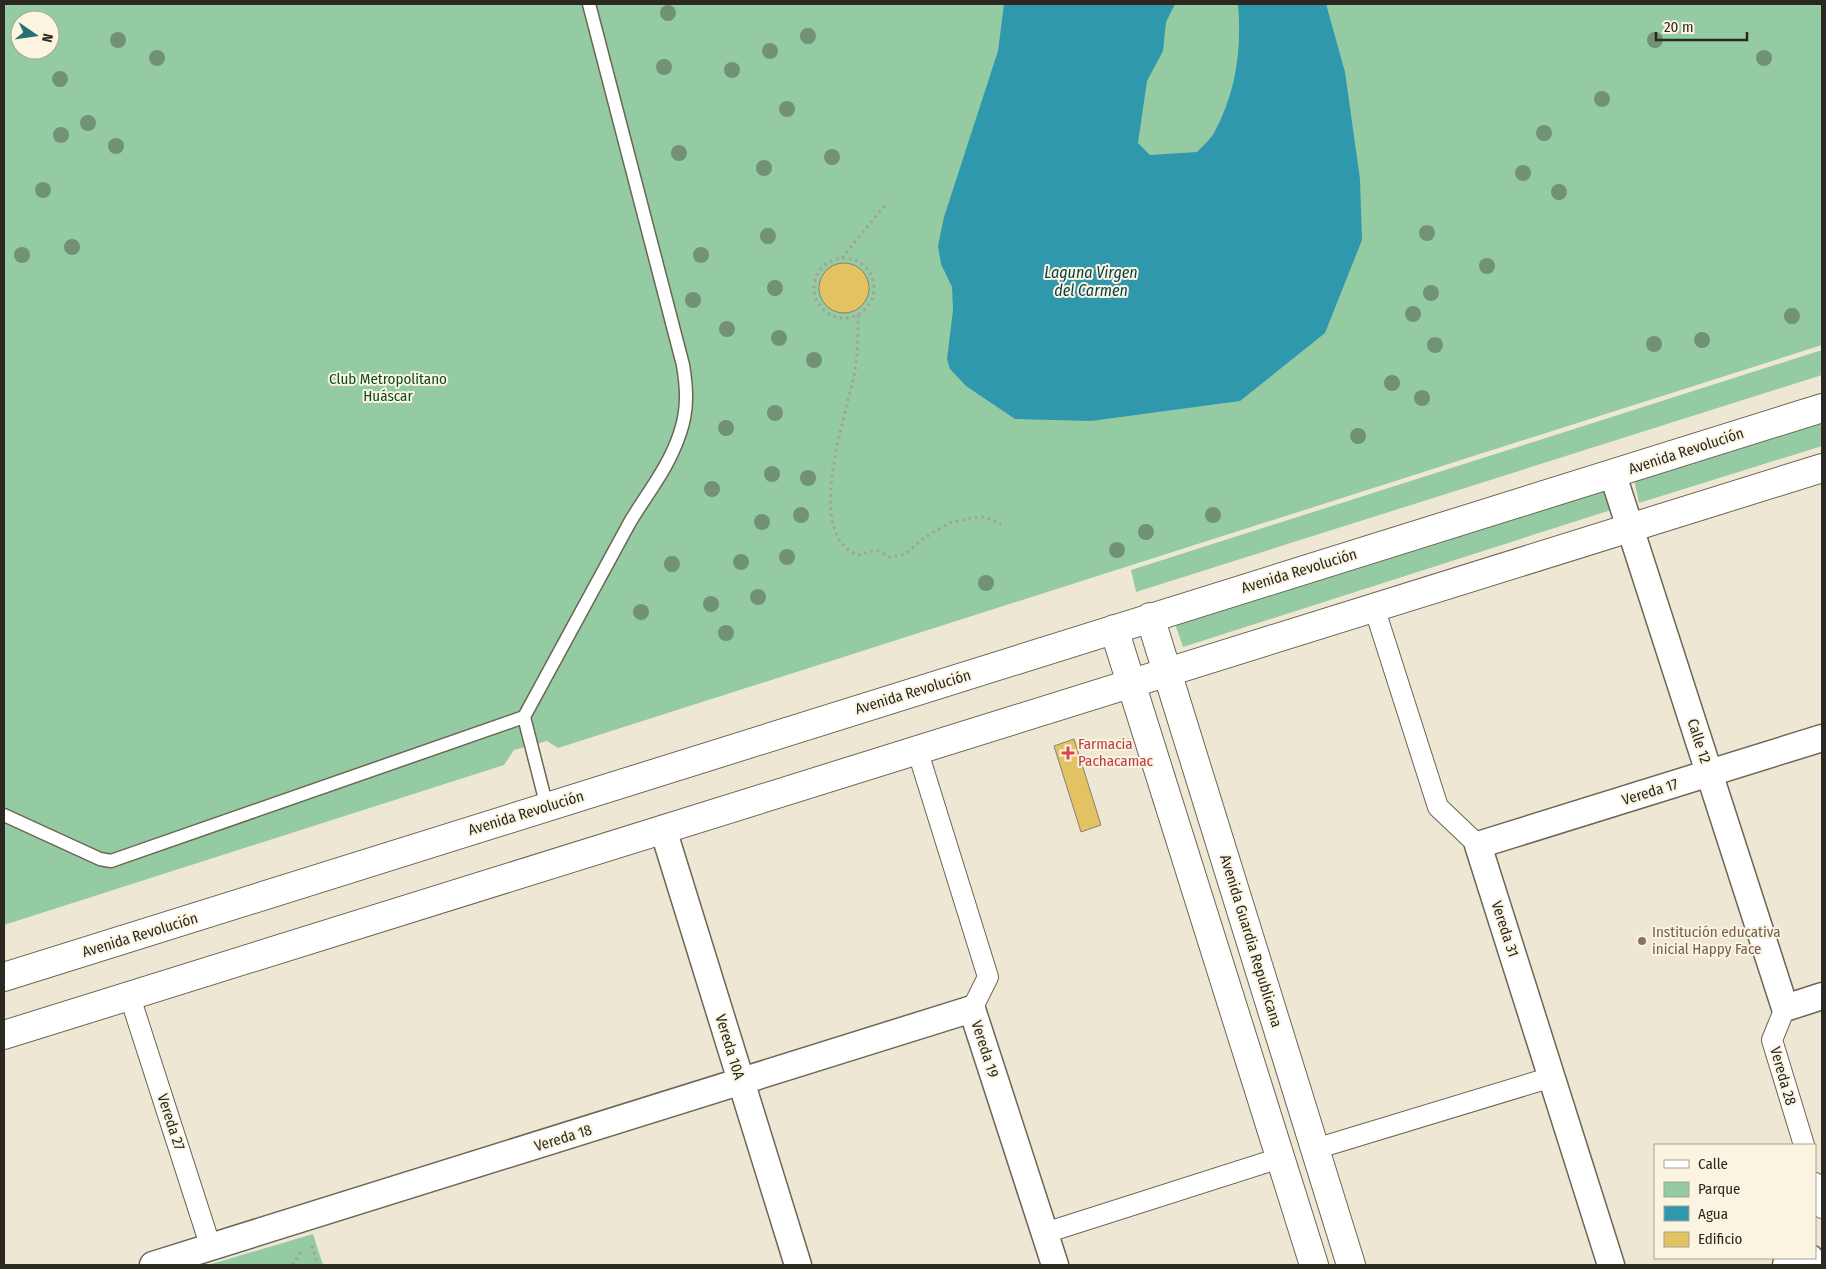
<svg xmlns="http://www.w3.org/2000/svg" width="1826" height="1269" viewBox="0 0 1826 1269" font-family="'Fira Sans Condensed',sans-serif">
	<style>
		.green { fill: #95cba3; fill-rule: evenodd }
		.water { fill: #3098ad }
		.building { fill: #e2c262; stroke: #878170 }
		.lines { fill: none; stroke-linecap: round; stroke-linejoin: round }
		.service-casing { stroke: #6b6655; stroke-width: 15 }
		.pedestrian-casing { stroke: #6b6655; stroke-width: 22 }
		.minor-casing { stroke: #6b6655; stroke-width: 29 }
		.tertiary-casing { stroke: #6b6655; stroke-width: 30 }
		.path { stroke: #a6a192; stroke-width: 3; stroke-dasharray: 2.5 4; stroke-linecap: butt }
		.service { stroke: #fff; stroke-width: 12 }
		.pedestrian { stroke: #fff; stroke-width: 20 }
		.minor { stroke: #fff; stroke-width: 26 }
		.tertiary { stroke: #fff; stroke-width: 28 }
		.tree { fill: #719274 }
		.health-dot { fill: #e0444e; stroke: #fbf4e1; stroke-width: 2 }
		.education-dot { fill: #8d6e63; stroke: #fbf4e1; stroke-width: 2 }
		.labels { text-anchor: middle; stroke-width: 4; stroke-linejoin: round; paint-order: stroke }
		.park-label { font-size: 15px; fill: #0a4d26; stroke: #fbf4e1 }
		.street-label { font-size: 15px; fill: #2b2821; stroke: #fbf4e1 }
		.health-label { font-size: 15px; fill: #be3a42; stroke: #fbf4e1; text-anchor: start }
		.education-label { font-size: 15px; fill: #785e54; stroke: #fbf4e1; text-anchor: start }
		.water-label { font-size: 16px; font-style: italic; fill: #003e4a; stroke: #fbf4e1 }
	</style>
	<rect width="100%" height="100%" fill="#eee7d4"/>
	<!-- green -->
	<path class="green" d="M 4,4 L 1822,4 L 1822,345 L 558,748 L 547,741 L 514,750 L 504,765 L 4,925 ZM 20,20 L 50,20 L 50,50 L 20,50 Z
		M 1822,350 L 1822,375 L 1136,592 L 1131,570 Z
		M 1822,420 L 1822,446 L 1639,503 L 1634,479 Z
		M 1603,486 L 1611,510 L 1183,647 L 1175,624 Z
		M 313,1234 L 323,1265 L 208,1265 Z"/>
	<!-- water -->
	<path class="water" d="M 1004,4 L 1175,4 L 1166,22 L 1163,51 L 1147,81 L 1138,143 L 1150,155 L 1197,152 C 1203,146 1211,139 1215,131 C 1236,92 1242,48 1238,4 L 1326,4 L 1345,72 L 1360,179 L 1362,240 L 1325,333 L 1240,401 L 1091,421 L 1015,419 L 966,386 L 950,369 L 947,359 L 953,310 L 952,287 L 941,264 L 938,246 L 944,217 L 998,51 Z"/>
	<!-- building -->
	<path class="building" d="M819 288a25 25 0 1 1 50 0a25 25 0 1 1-50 0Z
		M 1074,739 L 1101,825 L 1081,832 L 1054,746 Z"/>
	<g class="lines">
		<!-- service casing -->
		<g class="service-casing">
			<path id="service" d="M 547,807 L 524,717 C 559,652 594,587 630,522 C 648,492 669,467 680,433 C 688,410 687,389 683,365 L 589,4
				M 4,815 L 100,859 L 111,861 L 524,717"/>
		</g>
		<!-- pedestrian casing -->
		<g class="pedestrian-casing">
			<path id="pedestrian" d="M 1374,607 L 1438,807 L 1478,845
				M 917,749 L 988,977 L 972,1009
				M 130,997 L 211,1248
				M 1785,1008 L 1772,1040 L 1804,1145
				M 1315,1149 L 1552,1077
				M 1815,1183 L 1822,1208
				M 1045,1233 L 1280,1158"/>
		</g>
		<!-- minor casing -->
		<g class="minor-casing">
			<path id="minor" d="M 1613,475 L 1785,1008 L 1822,996
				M 663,829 L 798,1265
				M 153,1265 L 972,1009 L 1055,1265
				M 1611,1265 L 1478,845 L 1822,738
				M 1786,1265 L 1810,1258"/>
		</g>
		<!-- tertiary casing -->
		<g class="tertiary-casing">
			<path id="tertiary" d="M 1150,617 L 1351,1265
				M 1114,629 L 1314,1265
				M 4,977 L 1822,408
				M 4,1035 L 1822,468"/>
		</g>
		<!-- path -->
		<path class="path" d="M 842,258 L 885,205
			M814 288a30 30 0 1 1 60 0a30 30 0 1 1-60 0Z
			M 858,315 C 858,336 858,359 853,380 C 845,419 804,536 858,555 L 876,550 L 890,557 L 897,556 L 905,554 L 924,538 L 949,523 L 972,518 L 984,517 L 1001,524
			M 312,1246 L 318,1265
			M 292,1265 L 303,1249"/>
		<!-- service -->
		<use href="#service" class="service"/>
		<!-- pedestrian -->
		<use href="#pedestrian" class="pedestrian"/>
		<!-- minor -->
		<use href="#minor" class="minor"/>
		<!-- tertiary -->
		<use href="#tertiary" class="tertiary"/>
	</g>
	<!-- trees -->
	<g class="tree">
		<circle cx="668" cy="13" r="8"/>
		<circle cx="808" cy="36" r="8"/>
		<circle cx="118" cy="40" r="8"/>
		<circle cx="1655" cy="40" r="8"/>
		<circle cx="770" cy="51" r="8"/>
		<circle cx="157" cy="58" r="8"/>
		<circle cx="1764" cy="58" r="8"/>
		<circle cx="664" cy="67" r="8"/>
		<circle cx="732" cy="70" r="8"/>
		<circle cx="60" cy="79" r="8"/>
		<circle cx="1602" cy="99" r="8"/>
		<circle cx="787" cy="109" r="8"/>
		<circle cx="88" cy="123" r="8"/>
		<circle cx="1544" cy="133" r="8"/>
		<circle cx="61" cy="135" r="8"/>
		<circle cx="116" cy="146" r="8"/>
		<circle cx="679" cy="153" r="8"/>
		<circle cx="832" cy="157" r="8"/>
		<circle cx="764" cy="168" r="8"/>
		<circle cx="1523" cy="173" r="8"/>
		<circle cx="43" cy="190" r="8"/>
		<circle cx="1559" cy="192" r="8"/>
		<circle cx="1427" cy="233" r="8"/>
		<circle cx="768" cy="236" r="8"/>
		<circle cx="72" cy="247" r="8"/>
		<circle cx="22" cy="255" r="8"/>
		<circle cx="701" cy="255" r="8"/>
		<circle cx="1487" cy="266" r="8"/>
		<circle cx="775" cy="288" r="8"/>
		<circle cx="1431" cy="293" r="8"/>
		<circle cx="693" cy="300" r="8"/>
		<circle cx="1413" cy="314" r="8"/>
		<circle cx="1792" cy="316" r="8"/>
		<circle cx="727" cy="329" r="8"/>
		<circle cx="779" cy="338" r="8"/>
		<circle cx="1702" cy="340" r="8"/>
		<circle cx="1654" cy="344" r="8"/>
		<circle cx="1435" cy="345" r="8"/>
		<circle cx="814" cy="360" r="8"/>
		<circle cx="1392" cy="383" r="8"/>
		<circle cx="1422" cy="398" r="8"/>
		<circle cx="775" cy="413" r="8"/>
		<circle cx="726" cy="428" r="8"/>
		<circle cx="1358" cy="436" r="8"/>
		<circle cx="772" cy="474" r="8"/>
		<circle cx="808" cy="478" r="8"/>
		<circle cx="712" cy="489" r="8"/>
		<circle cx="801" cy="515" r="8"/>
		<circle cx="1213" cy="515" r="8"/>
		<circle cx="762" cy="522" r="8"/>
		<circle cx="1146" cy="532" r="8"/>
		<circle cx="1117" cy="550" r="8"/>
		<circle cx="787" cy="557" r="8"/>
		<circle cx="741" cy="562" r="8"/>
		<circle cx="672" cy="564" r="8"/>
		<circle cx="986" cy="583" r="8"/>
		<circle cx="758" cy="597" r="8"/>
		<circle cx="711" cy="604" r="8"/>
		<circle cx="641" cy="612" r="8"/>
		<circle cx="726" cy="633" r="8"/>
	</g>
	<!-- markers -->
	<path class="health-dot" d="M1065.5 745.5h5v5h5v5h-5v5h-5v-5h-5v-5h5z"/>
	<circle class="education-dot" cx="1642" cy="941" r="5"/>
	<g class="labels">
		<!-- park labels -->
		<g class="park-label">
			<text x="388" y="384">Club Metropolitano<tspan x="388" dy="17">Huáscar</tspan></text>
		</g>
		<!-- street labels -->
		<g class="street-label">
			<text transform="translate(1686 451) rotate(-18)" y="5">Avenida Revolución</text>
			<text transform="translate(1299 571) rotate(-17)" y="5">Avenida Revolución</text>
			<text transform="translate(913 692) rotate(-17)" y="5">Avenida Revolución</text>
			<text transform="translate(1699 741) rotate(72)" y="5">Calle 12</text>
			<text transform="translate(1650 792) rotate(-17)" y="5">Vereda 17</text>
			<text transform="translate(526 813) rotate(-17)" y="5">Avenida Revolución</text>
			<text transform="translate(1505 929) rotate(72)" y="5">Vereda 31</text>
			<text transform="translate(140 935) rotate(-17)" y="5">Avenida Revolución</text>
			<text transform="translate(1251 941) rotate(73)" y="5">Avenida Guardia Republicana</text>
			<text transform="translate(730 1047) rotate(73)" y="5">Vereda 10A</text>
			<text transform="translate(985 1049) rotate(72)" y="5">Vereda 19</text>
			<text transform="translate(1783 1076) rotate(74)" y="5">Vereda 28</text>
			<text transform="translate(171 1122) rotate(72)" y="5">Vereda 27</text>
			<text transform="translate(563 1138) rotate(-17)" y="5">Vereda 18</text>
		</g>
		<!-- health labels -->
		<g class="health-label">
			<text x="1078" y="749">Farmacia<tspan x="1078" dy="17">Pachacamac</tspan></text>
		</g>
		<!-- education labels -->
		<g class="education-label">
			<text x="1652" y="937">Institución educativa<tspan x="1652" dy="17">inicial Happy Face</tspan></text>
		</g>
		<!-- water labels -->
		<g class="water-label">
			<text x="1091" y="278">Laguna Virgen<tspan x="1091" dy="18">del Carmen</tspan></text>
		</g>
	</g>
	<!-- border -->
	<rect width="1826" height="1269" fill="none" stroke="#2b2821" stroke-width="10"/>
	<!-- legend -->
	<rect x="1654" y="1144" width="162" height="115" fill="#fbf4e1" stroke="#a8a294"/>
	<rect x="1664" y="1160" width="25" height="8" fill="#ffffff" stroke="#a8a294"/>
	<text x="1698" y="1169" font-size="15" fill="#2b2821">Calle</text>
	<rect x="1664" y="1182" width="25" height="15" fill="#95cba3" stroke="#a8a294"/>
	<text x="1698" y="1194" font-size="15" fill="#2b2821">Parque</text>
	<rect x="1664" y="1206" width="25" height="15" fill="#3098ad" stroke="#a8a294"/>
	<text x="1698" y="1219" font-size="15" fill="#2b2821">Agua</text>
	<rect x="1664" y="1232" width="25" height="15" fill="#e2c262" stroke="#a8a294"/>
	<text x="1698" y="1244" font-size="15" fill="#2b2821">Edificio</text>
	<!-- north arrow -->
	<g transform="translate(35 35) rotate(103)"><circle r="24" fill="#fbf4e1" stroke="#a8a294"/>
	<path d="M0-4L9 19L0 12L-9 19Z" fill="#257072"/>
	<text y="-8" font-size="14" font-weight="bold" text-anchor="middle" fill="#2b2821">N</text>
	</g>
	<!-- scale -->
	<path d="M1656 32v8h91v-8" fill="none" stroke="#2b2821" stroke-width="2.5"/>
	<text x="1664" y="32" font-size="15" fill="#2b2821" stroke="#fbf4e1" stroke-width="4" paint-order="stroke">20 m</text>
</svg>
